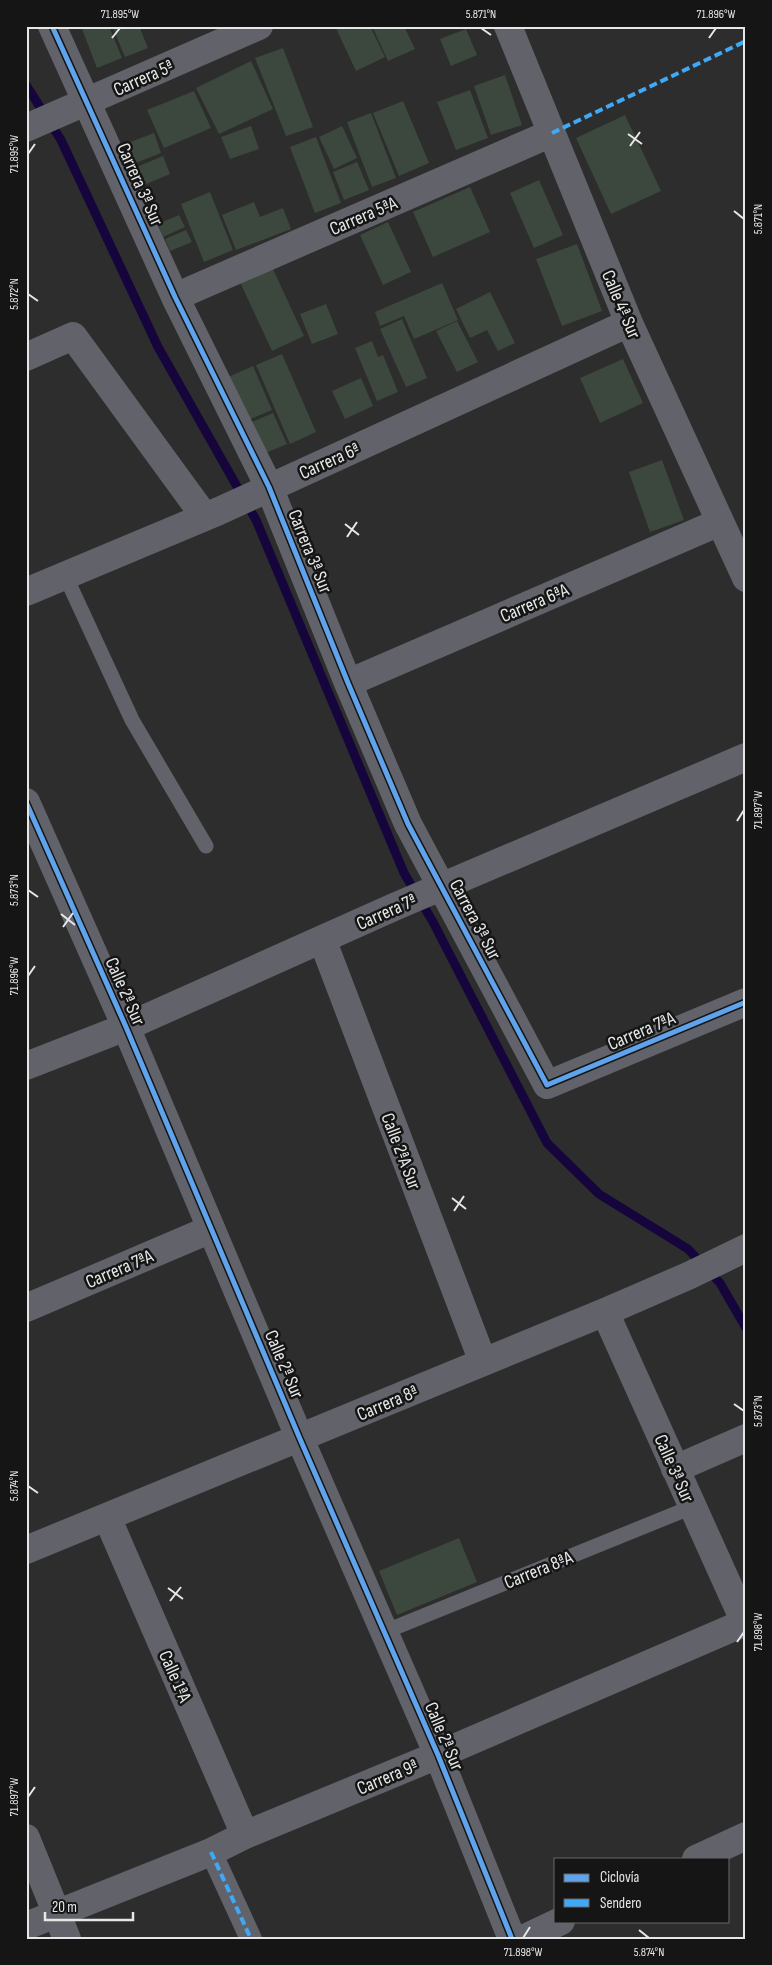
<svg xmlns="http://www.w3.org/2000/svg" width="772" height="1965" viewBox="0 0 772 1965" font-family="'Sofia Sans Condensed',sans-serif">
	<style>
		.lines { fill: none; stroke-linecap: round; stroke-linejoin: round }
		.stream { stroke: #16053d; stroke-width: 9 }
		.building { fill: #3c483e }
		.service { stroke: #62636a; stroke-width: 15 }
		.pedestrian { stroke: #62636a; stroke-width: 22 }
		.minor { stroke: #62636a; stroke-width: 28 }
		.tertiary { stroke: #62636a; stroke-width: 28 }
		.quiet { stroke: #3fa9f5; stroke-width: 4; stroke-dasharray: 8 4; stroke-linecap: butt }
		.cycleway-casing { stroke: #141514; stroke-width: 8 }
		.cycleway { stroke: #60a3ed; stroke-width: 5 }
		.ticks { fill: none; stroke: #e6e8e7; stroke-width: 2 }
		.labels { text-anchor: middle; stroke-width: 5; stroke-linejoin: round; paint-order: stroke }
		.street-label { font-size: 19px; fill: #e6e8e7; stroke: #141514 }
		.neatline { fill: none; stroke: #e6e8e7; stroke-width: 2 }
		.ticks-label { font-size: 12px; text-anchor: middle; fill: #e6e8e7 }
	</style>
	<rect width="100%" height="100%" fill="#2c2d2c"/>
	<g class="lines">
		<!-- stream -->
		<path class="stream" d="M 26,85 L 61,140 L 158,347 L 256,520 L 404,873 L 433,922 L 547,1143 L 599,1194 L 688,1249 L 720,1283 L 746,1328"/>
	</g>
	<!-- building -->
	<path class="building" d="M 88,26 L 109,26 L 122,58 L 97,68 L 82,29 Z
		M 112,26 L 139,26 L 148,48 L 125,57 Z
		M 335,26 L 370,26 L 385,57 L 356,71 Z
		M 372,26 L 404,26 L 415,49 L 388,61 Z
		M 466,29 L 477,55 L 451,66 L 440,39 Z
		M 283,48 L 313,127 L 286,136 L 255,58 Z
		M 251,61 L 273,109 L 219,134 L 196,88 Z
		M 505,75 L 522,125 L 491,135 L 474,86 Z
		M 470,90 L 488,138 L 456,150 L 437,102 Z
		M 194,91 L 211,128 L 164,148 L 147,110 Z
		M 403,101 L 429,163 L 399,176 L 373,113 Z
		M 371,113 L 396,178 L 372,187 L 347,122 Z
		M 625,115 L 661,191 L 611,214 L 576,138 Z
		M 251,126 L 259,149 L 230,159 L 221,137 Z
		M 342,126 L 357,158 L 334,169 L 319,137 Z
		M 154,133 L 161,153 L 128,166 L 120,146 Z
		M 316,137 L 341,203 L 315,213 L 290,147 Z
		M 163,156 L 170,174 L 139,187 L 132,169 Z
		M 357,162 L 369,190 L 344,200 L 333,172 Z
		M 539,180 L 563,235 L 534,248 L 510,193 Z
		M 470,187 L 490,232 L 433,257 L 413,212 Z
		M 210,192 L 233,250 L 204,262 L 181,204 Z
		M 254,202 L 260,217 L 283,208 L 291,229 L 236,250 L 222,215 Z
		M 179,215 L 185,227 L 163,237 L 158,224 Z
		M 388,222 L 411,272 L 383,285 L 360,235 Z
		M 186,230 L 192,242 L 170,251 L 165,239 Z
		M 577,244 L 602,311 L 562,326 L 536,259 Z
		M 272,267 L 304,336 L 272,351 L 240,282 Z
		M 442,283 L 458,320 L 414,339 L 404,316 L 380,326 L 375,312 Z
		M 490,292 L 515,343 L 498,351 L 487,330 L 470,338 L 456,309 Z
		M 326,304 L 338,334 L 312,344 L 300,314 Z
		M 402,319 L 427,378 L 406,387 L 380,329 Z
		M 457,321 L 478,362 L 457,372 L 436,331 Z
		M 372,341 L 378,357 L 383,355 L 398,392 L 377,401 L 355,348 Z
		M 282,354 L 316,432 L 290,444 L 256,365 Z
		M 623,359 L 643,403 L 600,423 L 580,378 Z
		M 253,366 L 272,410 L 246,421 L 226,378 Z
		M 361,378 L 373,406 L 345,419 L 332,391 Z
		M 273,413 L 287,444 L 261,455 L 247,424 Z
		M 662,460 L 684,520 L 650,532 L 629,472 Z
		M 459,1538 L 477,1582 L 397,1615 L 379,1571 Z"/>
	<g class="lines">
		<!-- service -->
		<path class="service" d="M 65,575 L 132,720 L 206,846
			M 384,1632 L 692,1507"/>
		<!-- pedestrian -->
		<path class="pedestrian" d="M 211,1852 L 251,1939"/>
		<!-- minor -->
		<path class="minor" d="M 52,26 L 175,297 L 269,487 L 348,683 L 408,824 L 547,1085 L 746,1002
			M 508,26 L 629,323 L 746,578
			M 26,128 L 259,26
			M 175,297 L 552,133
			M 26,357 L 73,336 L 205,517
			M 26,592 L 219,511 L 629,323
			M 348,683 L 720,522
			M 322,939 L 483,1362
			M 26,1066 L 126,1027 L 394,907 L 746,757
			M 26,1308 L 211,1229
			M 605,1312 L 746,1625
			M 675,1469 L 746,1438
			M 107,1517 L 245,1835
			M 26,1550 L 605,1312 L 688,1276 L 746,1248
			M 26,1838 L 67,1939
			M 696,1859 L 746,1836
			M 26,1926 L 211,1852 L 245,1835 L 438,1755 L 746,1622
			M 523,1939 L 561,1921"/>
		<!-- tertiary -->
		<path class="tertiary" d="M 26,802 L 126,1027 L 300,1439 L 438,1755 L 512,1939"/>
		<!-- quiet -->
		<path class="quiet" d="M 552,133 L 746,41
			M 211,1852 L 251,1939"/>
		<!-- cycleway casing -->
		<g class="cycleway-casing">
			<path id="cycleway" d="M 52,26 L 175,297 L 269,487 L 348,683 L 408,824 L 547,1085 L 746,1002
				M 26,802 L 126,1027 L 300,1439 L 438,1755 L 512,1939"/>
		</g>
		<!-- cycleway -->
		<use href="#cycleway" class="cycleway"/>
	</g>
	<!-- ticks -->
	<path class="ticks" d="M 481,28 L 491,35M 112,38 L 120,28M 709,38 L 716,28M 628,134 L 642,144M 630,146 L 640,132M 28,154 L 35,144M 734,211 L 744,219M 28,294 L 38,301M 345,524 L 359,535M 347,537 L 357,522M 737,821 L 744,810M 28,890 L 38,897M 61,914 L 75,925M 63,927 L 73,913M 28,976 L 35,966M 452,1198 L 466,1209M 454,1211 L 464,1196M 734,1404 L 744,1411M 28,1486 L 38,1493M 168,1588 L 183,1599M 170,1601 L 181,1587M 737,1642 L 744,1632M 28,1797 L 35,1787M 639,1930 L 649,1938M 523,1938 L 530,1927"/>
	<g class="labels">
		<!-- street labels -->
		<g class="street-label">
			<text transform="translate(143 77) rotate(-24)" y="7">Carrera 5ª</text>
			<text transform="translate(141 184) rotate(66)" y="7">Carrera 3ª Sur</text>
			<text transform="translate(363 215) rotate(-23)" y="7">Carrera 5ªA</text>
			<text transform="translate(622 304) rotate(67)" y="7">Calle 4ª Sur</text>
			<text transform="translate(329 460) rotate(-24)" y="7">Carrera 6ª</text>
			<text transform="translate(311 551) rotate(68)" y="7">Carrera 3ª Sur</text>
			<text transform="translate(534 602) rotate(-23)" y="7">Carrera 6ªA</text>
			<text transform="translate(386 911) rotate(-24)" y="7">Carrera 7ª</text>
			<text transform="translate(476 919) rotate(62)" y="7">Carrera 3ª Sur</text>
			<text transform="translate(126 991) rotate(66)" y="7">Calle 2ª Sur</text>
			<text transform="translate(641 1030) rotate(-23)" y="7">Carrera 7ªA</text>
			<text transform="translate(402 1151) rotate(69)" y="7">Calle 2ªA Sur</text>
			<text transform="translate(119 1268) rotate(-23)" y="7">Carrera 7ªA</text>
			<text transform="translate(285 1364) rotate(67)" y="7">Calle 2ª Sur</text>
			<text transform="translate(387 1402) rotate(-23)" y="7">Carrera 8ª</text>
			<text transform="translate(675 1468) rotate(66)" y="7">Calle 3ª Sur</text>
			<text transform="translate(538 1569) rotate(-22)" y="7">Carrera 8ªA</text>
			<text transform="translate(176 1676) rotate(66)" y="7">Calle 1ªA</text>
			<text transform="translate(445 1736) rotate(67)" y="7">Calle 2ª Sur</text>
			<text transform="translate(387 1776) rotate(-23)" y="7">Carrera 9ª</text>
		</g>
	</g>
	<!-- border -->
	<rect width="772" height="1965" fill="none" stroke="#141514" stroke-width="55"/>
	<!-- legend -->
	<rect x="554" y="1858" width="175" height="65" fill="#141514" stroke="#686968"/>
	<rect x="564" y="1874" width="25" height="8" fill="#60a3ed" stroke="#686968"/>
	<text x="600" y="1882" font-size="15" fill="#e6e8e7">Ciclovía</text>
	<rect x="564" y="1899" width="25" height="8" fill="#3fa9f5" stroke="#686968"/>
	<text x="600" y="1908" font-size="15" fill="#e6e8e7">Sendero</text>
	<!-- scale -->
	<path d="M45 1912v8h88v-8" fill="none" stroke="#e6e8e7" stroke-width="2.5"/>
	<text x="52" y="1912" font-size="15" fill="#e6e8e7" stroke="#141514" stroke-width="4" paint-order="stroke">20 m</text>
	<rect x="28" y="28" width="716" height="1910" class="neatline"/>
	<g class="ticks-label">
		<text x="120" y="18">71.895°W</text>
		<text x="481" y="18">5.871°N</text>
		<text x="716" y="18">71.896°W</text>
		<text transform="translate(14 154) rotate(-90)" y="4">71.895°W</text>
		<text transform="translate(758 219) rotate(-90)" y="4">5.871°N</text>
		<text transform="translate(14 294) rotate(-90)" y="4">5.872°N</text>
		<text transform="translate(758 810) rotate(-90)" y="4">71.897°W</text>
		<text transform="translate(14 890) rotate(-90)" y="4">5.873°N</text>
		<text transform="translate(14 976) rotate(-90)" y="4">71.896°W</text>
		<text transform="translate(758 1411) rotate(-90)" y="4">5.873°N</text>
		<text transform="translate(14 1486) rotate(-90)" y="4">5.874°N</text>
		<text transform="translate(758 1632) rotate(-90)" y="4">71.898°W</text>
		<text transform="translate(14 1797) rotate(-90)" y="4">71.897°W</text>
		<text x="523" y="1956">71.898°W</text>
		<text x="649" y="1956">5.874°N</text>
	</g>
</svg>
